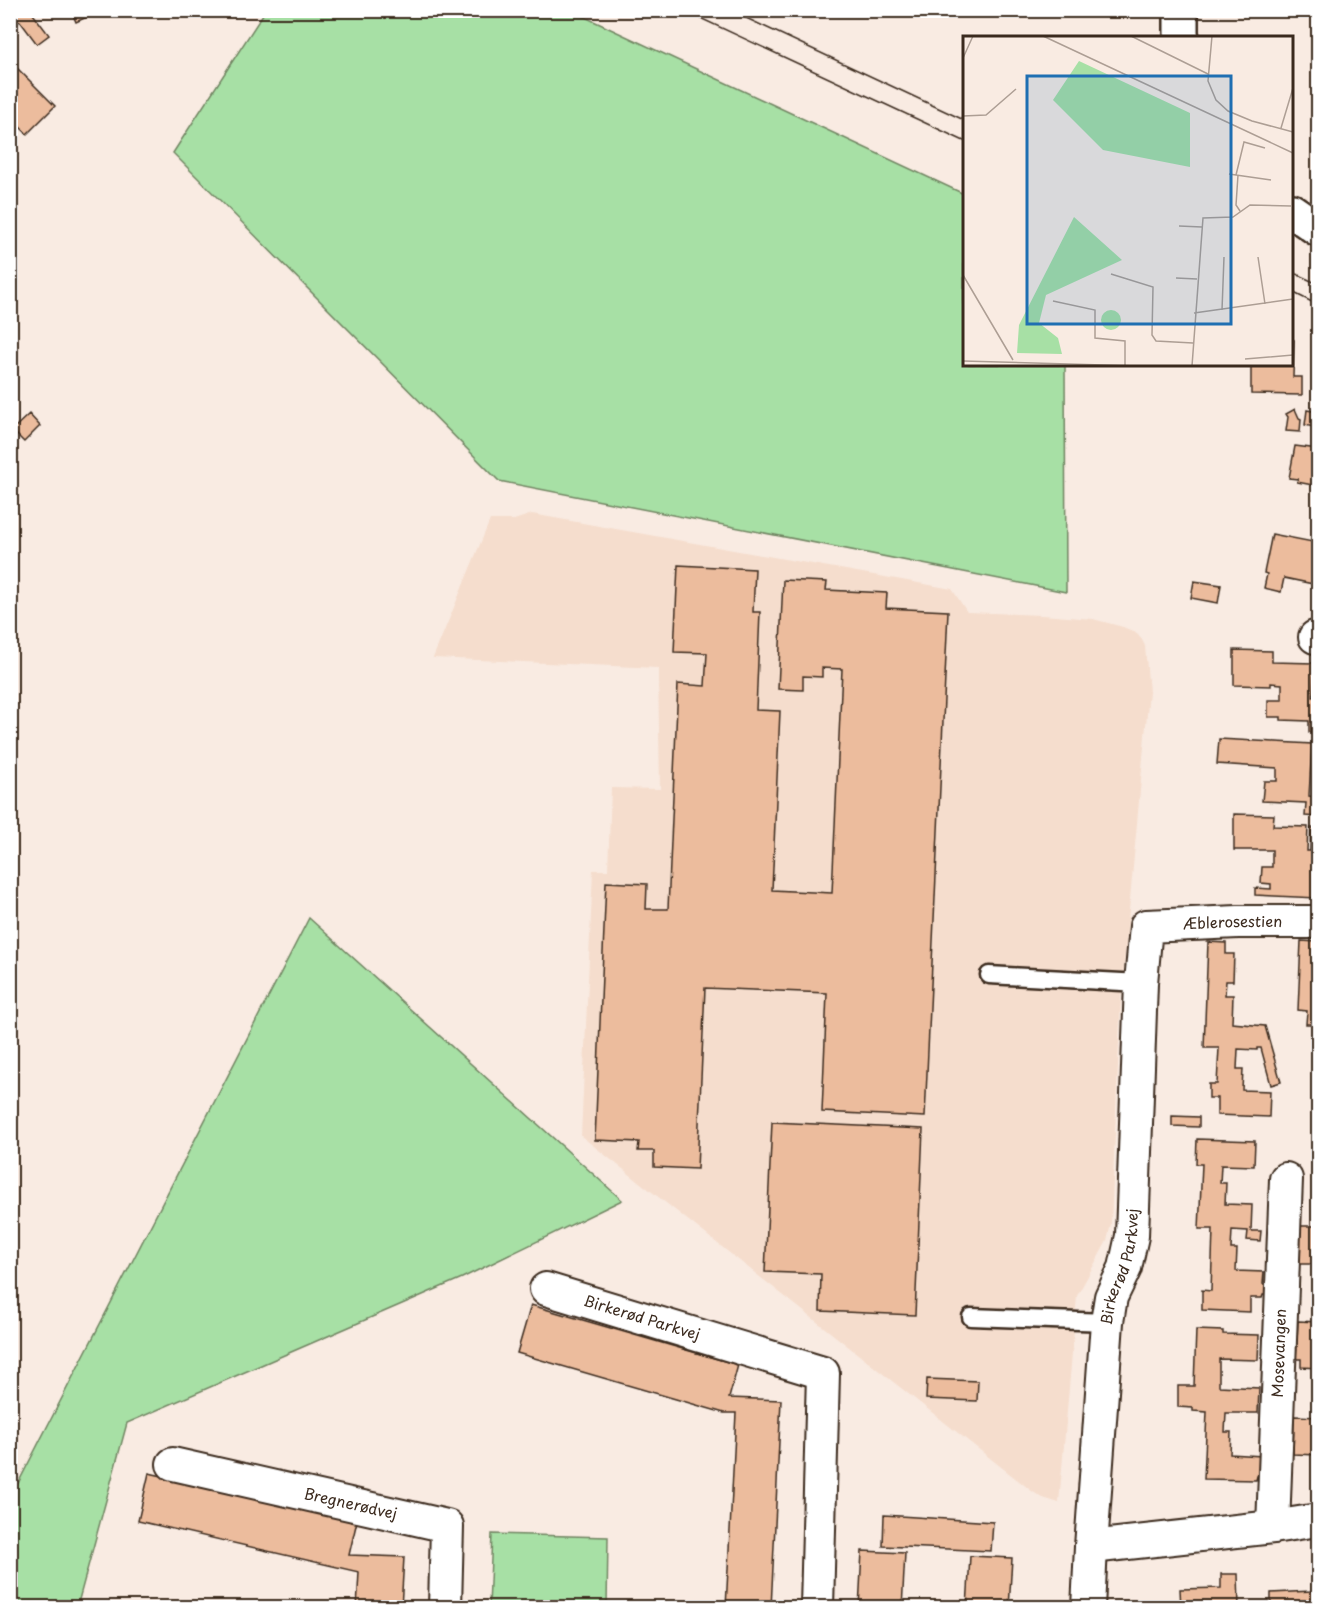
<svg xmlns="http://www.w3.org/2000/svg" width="1329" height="1618" viewBox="0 0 1329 1618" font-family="'Playpen Sans',sans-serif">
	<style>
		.built { fill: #f5ddcd }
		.green { fill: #a7e0a5; stroke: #718562; stroke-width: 1.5 }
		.building { fill: #ecbc9d; stroke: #3b2a1e; stroke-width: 1.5 }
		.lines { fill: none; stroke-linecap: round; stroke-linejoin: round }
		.service-casing { stroke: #3b2a1e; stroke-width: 21 }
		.minor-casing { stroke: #3b2a1e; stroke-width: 36 }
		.tertiary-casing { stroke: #3b2a1e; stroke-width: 38 }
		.service { stroke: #fff; stroke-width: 16 }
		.minor { stroke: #fff; stroke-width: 32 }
		.tertiary { stroke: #fff; stroke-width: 33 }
		.tram { stroke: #3b2a1e; stroke-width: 1.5 }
		.labels { text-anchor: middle; stroke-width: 4.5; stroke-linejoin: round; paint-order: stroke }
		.street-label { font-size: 15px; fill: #3b2a1e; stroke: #fff }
		.inset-road { fill: none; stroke: #ad9e94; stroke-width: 1.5 }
		.view { fill: #1f6fb2; fill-opacity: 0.15; stroke: #1f6fb2; stroke-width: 3 }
		.inset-edge { fill: none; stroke: #3b2a1e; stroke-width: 3 }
	</style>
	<rect width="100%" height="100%" fill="#f9ebe2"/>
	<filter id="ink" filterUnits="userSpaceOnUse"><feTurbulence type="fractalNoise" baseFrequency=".0167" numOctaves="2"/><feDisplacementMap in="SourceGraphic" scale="12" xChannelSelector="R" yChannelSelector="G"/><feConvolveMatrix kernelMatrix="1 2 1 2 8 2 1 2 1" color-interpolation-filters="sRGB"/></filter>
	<g filter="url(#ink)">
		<!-- built -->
		<path class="built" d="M 532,514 L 952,589 L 967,612 L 1042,615 L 1093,619 L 1123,627 L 1135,632 L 1141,638 L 1145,646 L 1149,692 L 1121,998 L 1111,1224 L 1107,1241 L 1077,1296 L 1059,1503 L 1043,1498 L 1033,1492 L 581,1136 L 593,870 L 608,870 L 611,788 L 660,789 L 658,668 L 433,658 L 490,520 L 514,520 Z"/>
		<!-- green -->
		<path class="green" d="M 572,11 L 964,194 L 964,364 L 1065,365 L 1066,592 L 499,481 L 173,153 L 265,11 Z
			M 309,918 L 622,1200 L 462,1278 L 127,1423 L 77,1607 L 11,1607 L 11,1497 Z
			M 492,1534 L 608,1537 L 607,1607 L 489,1607 Z"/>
		<!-- building -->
		<path class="building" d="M 10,10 L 30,10 L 49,35 L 37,44 L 20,21 L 17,23 L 10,15 Z
			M 71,10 L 102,10 L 76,22 Z
			M 10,61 L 55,106 L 27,134 L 10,117 Z
			M 1292,340 L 1294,340 L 1293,377 L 1302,377 L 1302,395 L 1251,394 L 1251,366 L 1239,364 L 1292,364 Z
			M 1295,409 L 1299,418 L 1301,419 L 1300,432 L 1286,431 L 1288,417 L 1286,414 Z
			M 1307,410 L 1318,412 L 1318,428 L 1305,425 Z
			M 29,414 L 40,426 L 24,442 L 12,430 Z
			M 1295,446 L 1318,449 L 1318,486 L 1297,482 L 1298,479 L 1289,478 Z
			M 1272,534 L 1318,543 L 1318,585 L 1284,578 L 1281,592 L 1264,588 L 1267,574 L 1264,573 Z
			M 678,565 L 755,569 L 753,612 L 760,612 L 756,710 L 780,711 L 772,890 L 832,893 L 842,669 L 822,668 L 822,677 L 803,676 L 803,690 L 778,689 L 783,580 L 827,582 L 826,590 L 887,593 L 886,608 L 948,611 L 925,1117 L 822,1112 L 827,993 L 705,988 L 697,1169 L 654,1167 L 654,1151 L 638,1151 L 639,1142 L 595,1140 L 606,882 L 647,884 L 646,909 L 668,909 L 678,684 L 705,686 L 707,653 L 674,652 Z
			M 1194,581 L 1221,585 L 1218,603 L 1191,598 Z
			M 1234,650 L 1272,651 L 1272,662 L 1314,663 L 1313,697 L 1318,697 L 1318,732 L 1309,732 L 1309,721 L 1281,720 L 1281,717 L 1268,717 L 1268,700 L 1282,700 L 1282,684 L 1271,683 L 1271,686 L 1234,685 Z
			M 1219,739 L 1312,744 L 1309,796 L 1318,797 L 1318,817 L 1305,816 L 1306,803 L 1262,801 L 1264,781 L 1277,781 L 1277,768 L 1217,764 Z
			M 1234,814 L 1274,815 L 1273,826 L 1308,827 L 1307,851 L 1310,851 L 1311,828 L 1318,828 L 1318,898 L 1255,895 L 1255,888 L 1271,889 L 1271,884 L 1261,883 L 1262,867 L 1272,867 L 1272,850 L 1234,850 Z
			M 1301,941 L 1318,942 L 1318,1024 L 1306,1024 L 1307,1011 L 1298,1010 Z
			M 1208,942 L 1226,943 L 1226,954 L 1234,954 L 1233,981 L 1226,981 L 1225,995 L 1233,995 L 1232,1023 L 1265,1026 L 1281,1082 L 1271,1085 L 1261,1048 L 1257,1048 L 1257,1050 L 1238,1049 L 1237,1069 L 1243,1069 L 1242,1090 L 1270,1091 L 1269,1117 L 1217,1115 L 1217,1098 L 1209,1098 L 1209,1084 L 1217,1084 L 1219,1048 L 1204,1048 Z
			M 1172,1116 L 1199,1117 L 1199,1127 L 1172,1126 Z
			M 772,1122 L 923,1129 L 915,1315 L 820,1311 L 821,1274 L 765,1272 Z
			M 1197,1139 L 1255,1141 L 1254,1166 L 1221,1165 L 1220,1183 L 1226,1183 L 1225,1204 L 1252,1205 L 1251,1231 L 1261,1231 L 1260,1241 L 1247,1240 L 1248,1231 L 1232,1230 L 1231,1249 L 1237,1249 L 1236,1271 L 1264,1272 L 1263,1284 L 1269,1284 L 1268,1295 L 1263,1295 L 1262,1298 L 1250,1298 L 1250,1312 L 1202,1310 L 1202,1290 L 1211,1291 L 1213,1229 L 1199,1229 L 1202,1164 L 1196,1164 Z
			M 1300,1226 L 1318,1226 L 1318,1264 L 1299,1264 Z
			M 531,1305 L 738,1365 L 729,1398 L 781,1400 L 771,1608 L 726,1608 L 736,1413 L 724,1413 L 517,1353 Z
			M 1298,1321 L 1318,1322 L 1318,1368 L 1301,1367 L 1301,1359 L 1296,1359 Z
			M 1196,1330 L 1223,1331 L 1223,1334 L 1259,1335 L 1258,1360 L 1219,1359 L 1219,1386 L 1259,1388 L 1258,1413 L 1226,1413 L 1225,1432 L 1231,1432 L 1230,1454 L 1262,1456 L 1261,1476 L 1257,1476 L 1256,1480 L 1204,1479 L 1207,1412 L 1193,1411 L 1193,1408 L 1178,1407 L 1178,1386 L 1194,1386 Z
			M 927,1379 L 978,1381 L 977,1401 L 926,1399 Z
			M 1294,1416 L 1318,1417 L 1318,1455 L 1293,1454 Z
			M 149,1473 L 357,1521 L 349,1555 L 404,1557 L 401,1608 L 357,1608 L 359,1572 L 138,1521 Z
			M 884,1515 L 993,1522 L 991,1551 L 883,1546 Z
			M 862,1551 L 905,1553 L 902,1608 L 859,1608 Z
			M 970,1556 L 1012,1558 L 1009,1608 L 967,1608 Z
			M 1221,1574 L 1238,1574 L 1239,1608 L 1181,1608 L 1180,1589 L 1221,1588 Z
			M 1312,1578 L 1318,1578 L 1318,1608 L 1271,1608 L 1271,1593 L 1312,1591 Z"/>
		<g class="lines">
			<!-- service casing -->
			<g class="service-casing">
				<path id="service" d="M 989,975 L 1141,983
					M 971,1317 L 1107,1322"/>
			</g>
			<!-- minor casing -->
			<g class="minor-casing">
				<g id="minor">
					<path d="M 1315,637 L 1318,637"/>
					<path id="s1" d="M 546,1289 L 823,1373 L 817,1608"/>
					<path id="s2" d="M 173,1464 L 447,1526 L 445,1608"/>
					<path id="s3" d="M 1273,1527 L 1286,1179"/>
					<path d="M 1091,1547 L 1273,1527 L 1318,1520"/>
					<path id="s4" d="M 1088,1608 L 1091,1547 L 1107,1322 L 1111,1297 L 1125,1268 L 1132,1236 L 1141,983 L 1146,926 L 1238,922 L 1318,922"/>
				</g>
			</g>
			<!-- tertiary casing -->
			<g class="tertiary-casing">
				<path id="tertiary" d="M 1181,10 L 1181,33 L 1182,38
					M 1292,211 L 1318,229"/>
			</g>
			<!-- service -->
			<use href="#service" class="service"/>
			<!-- minor -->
			<use href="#minor" class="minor"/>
			<!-- tertiary -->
			<use href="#tertiary" class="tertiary"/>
			<!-- tram -->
			<path class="tram" d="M 683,10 L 964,141
				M 729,10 L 964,120
				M 1292,272 L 1318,284
				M 1292,292 L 1318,305"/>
		</g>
	</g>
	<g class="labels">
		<!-- street labels -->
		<g class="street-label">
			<text dy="5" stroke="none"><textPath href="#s4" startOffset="774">Æblerosestien</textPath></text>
			<text dy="5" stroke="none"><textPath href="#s4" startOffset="344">Birkerød Parkvej</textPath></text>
			<text dy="5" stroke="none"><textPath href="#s1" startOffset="100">Birkerød Parkvej</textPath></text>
			<text dy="5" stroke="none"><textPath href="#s3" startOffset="174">Mosevangen</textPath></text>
			<text dy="5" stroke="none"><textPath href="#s2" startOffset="182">Bregnerødvej</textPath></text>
		</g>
	</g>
	<!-- overview -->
	<g transform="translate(963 36)">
		<rect width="330" height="330" fill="#f9ebe2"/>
		<path d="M 116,25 L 227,77 L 227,131 L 140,114 L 90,64 ZM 111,181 L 159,224 L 83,259 L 76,287 L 95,302 L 99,318 L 54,317 L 56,289 ZM138 284a10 10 0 1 1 20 0a10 10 0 1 1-20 0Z" fill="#a7e0a5"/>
		<path class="inset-road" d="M 80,0 L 330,117M 168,0 L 245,38M 249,0 L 245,45 L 253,64 L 265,75 L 289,85 L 330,96M 0,22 L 10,0M 0,80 L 23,79 L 53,53M 318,92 L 330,52M 266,138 L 308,144M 273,139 L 281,106 L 302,112M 275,139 L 273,169 L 277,175M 216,190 L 239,191M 295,221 L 302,268M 148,238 L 190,251 L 189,299 L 193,305 L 230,307M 0,239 L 50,324M 213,242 L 234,243M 90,265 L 132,274 L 132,302 L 162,305 L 162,329M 259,274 L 261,221M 231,277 L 330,263M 282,323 L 330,319M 0,325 L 176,330M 229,330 L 240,182 L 270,181 L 287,169 L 328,170"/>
		<path class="view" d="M 64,40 L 268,40 L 268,288 L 64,288 Z"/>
		<rect width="330" height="330" class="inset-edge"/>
	</g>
	<!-- margin -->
	<rect width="1329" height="1618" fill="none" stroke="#fff" stroke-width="36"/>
	<rect x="18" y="18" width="1293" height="1582" fill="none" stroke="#3b2a1e" stroke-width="2" filter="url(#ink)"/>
</svg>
